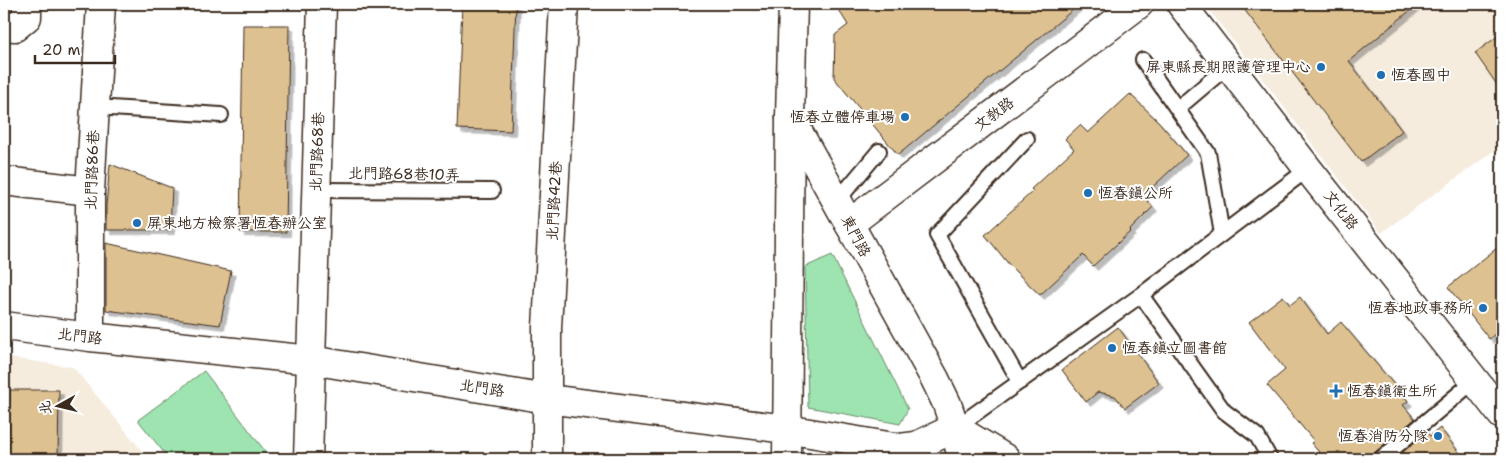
<svg xmlns="http://www.w3.org/2000/svg" width="1506" height="463" viewBox="0 0 1506 463" font-family="'Shantell Sans','LXGW WenKai TC',sans-serif">
	<style>
		.built { fill: #f5ecde }
		.green { fill: #9de4b0; stroke: #6c8767 }
		.building { fill: #ddc191; stroke: #3b2a1e; filter: url(#shadow) }
		.lines { fill: none; stroke-linecap: round; stroke-linejoin: round }
		.lane-casing { stroke: #3b2a1e; stroke-width: 18 }
		.street-casing { stroke: #3b2a1e; stroke-width: 31 }
		.secondary-casing { stroke: #3b2a1e; stroke-width: 31 }
		.lane { stroke: #fff; stroke-width: 14 }
		.street { stroke: #fff; stroke-width: 28 }
		.secondary { stroke: #fff; stroke-width: 28 }
		.poi-dot { fill: #1f6fb2; stroke: #fff; stroke-width: 2 }
		.labels { text-anchor: middle; stroke-width: 4; stroke-linejoin: round; paint-order: stroke }
		.poi-label { font-size: 15px; fill: #3b2a1e; stroke: #fff; text-anchor: start }
		.street-label { font-size: 15px; fill: #3b2a1e; stroke: #fff }
	</style>
	<defs>
		<filter id="shadow"><feDropShadow dx="4.5" dy="4.5" stdDeviation="0" flood-color="#0004"/></filter>
	</defs>
	<rect width="100%" height="100%" fill="#fff"/>
	<filter id="ink" filterUnits="userSpaceOnUse"><feTurbulence type="fractalNoise" baseFrequency=".02" numOctaves="2"/><feDisplacementMap in="SourceGraphic" scale="10" xChannelSelector="R" yChannelSelector="G"/><feConvolveMatrix kernelMatrix="1 2 1 2 8 2 1 2 1" color-interpolation-filters="sRGB"/></filter>
	<g filter="url(#ink)">
		<!-- built -->
		<path class="built" d="M 1209,4 L 1502,4 L 1502,145 L 1381,233 L 1206,6 Z
			M 4,357 L 73,367 L 149,459 L 4,459 Z"/>
		<!-- green -->
		<path class="green" d="M 832,255 L 908,409 L 900,424 L 808,407 L 805,267 Z
			M 204,371 L 271,459 L 169,459 L 138,420 Z"/>
		<!-- building -->
		<path class="building" d="M 462,4 L 516,4 L 511,131 L 457,129 Z
			M 835,4 L 1080,4 L 898,155 L 834,78 L 835,35 L 848,25 Z
			M 1240,4 L 1418,4 L 1349,61 L 1402,131 L 1361,162 Z
			M 243,25 L 289,25 L 286,232 L 240,232 Z
			M 1502,33 L 1502,92 L 1475,53 Z
			M 1130,94 L 1159,122 L 1187,155 L 1143,196 L 1153,207 L 1130,230 L 1131,231 L 1093,266 L 1083,255 L 1040,295 L 1011,267 L 985,235 L 1033,191 L 1031,189 L 1074,149 L 1065,139 L 1080,125 L 1088,133 Z
			M 110,164 L 172,188 L 170,230 L 106,230 L 106,206 Z
			M 106,243 L 231,271 L 220,325 L 106,310 Z
			M 1502,244 L 1502,328 L 1489,339 L 1448,287 Z
			M 1283,296 L 1290,305 L 1300,297 L 1327,334 L 1341,322 L 1408,401 L 1403,405 L 1415,419 L 1375,452 L 1372,459 L 1325,459 L 1311,443 L 1314,441 L 1267,385 L 1285,370 L 1249,322 Z
			M 1118,327 L 1159,383 L 1125,408 L 1115,396 L 1098,392 L 1086,402 L 1062,370 Z
			M 10,390 L 59,390 L 58,459 L 8,459 Z
			M 1440,428 L 1464,459 L 1394,459 L 1427,432 L 1430,436 Z"/>
		<g class="lines">
			<!-- lane casing -->
			<g class="lane-casing">
				<path id="lane" d="M 1143,60 L 1208,153 L 1222,234
					M 95,107 L 221,115
					M 1177,109 L 1229,65
					M 316,190 L 492,191
					M 837,201 L 879,151
					M 1141,295 L 1224,411 L 1257,436 L 1270,459
					M 1020,382 L 937,235 L 1027,139
					M 955,428 L 1141,295 L 1308,169
					M 1381,459 L 1475,380"/>
			</g>
			<!-- street casing -->
			<g class="street-casing">
				<path id="street" d="M 1181,4 L 1308,169 L 1502,415
					M 4,26 L 15,27 L 27,17 L 27,4
					M 4,181 L 90,191
					M 849,224 L 1139,4
					M 4,326 L 90,337 L 311,360 L 547,399 L 786,429 L 900,448 L 916,446 L 955,428 L 962,459
					M 90,337 L 90,191 L 101,4
					M 308,459 L 322,4
					M 547,459 L 547,328 L 564,4
					M 787,459 L 790,117"/>
			</g>
			<!-- secondary casing -->
			<g class="secondary-casing">
				<path id="secondary" d="M 793,4 L 790,117 L 935,379 L 947,404 L 955,428 L 1006,459"/>
			</g>
			<!-- lane -->
			<use href="#lane" class="lane"/>
			<!-- street -->
			<use href="#street" class="street"/>
			<!-- secondary -->
			<use href="#secondary" class="secondary"/>
		</g>
	</g>
	<!-- markers -->
	<g class="poi-dot">
		<circle cx="1321" cy="67" r="5"/>
		<circle cx="1381" cy="75" r="5"/>
		<circle cx="905" cy="117" r="5"/>
		<circle cx="1088" cy="193" r="5"/>
		<circle cx="137" cy="223" r="5"/>
		<circle cx="1483" cy="308" r="5"/>
		<circle cx="1112" cy="348" r="5"/>
		<path d="M1333.5 383.5h5v5h5v5h-5v5h-5v-5h-5v-5h5z"/>
		<circle cx="1438" cy="436" r="5"/>
	</g>
	<g class="labels">
		<!-- poi labels -->
		<g class="poi-label">
			<text x="1311" y="72" text-anchor="end">屏東縣長期照護管理中心</text>
			<text x="1391" y="80">恆春國中</text>
			<text x="895" y="122" text-anchor="end">恆春立體停車場</text>
			<text x="1098" y="198">恆春鎮公所</text>
			<text x="147" y="228">屏東地方檢察署恆春辦公室</text>
			<text x="1473" y="313" text-anchor="end">恆春地政事務所</text>
			<text x="1122" y="353">恆春鎮立圖書館</text>
			<text x="1347" y="396">恆春鎮衛生所</text>
			<text x="1428" y="441" text-anchor="end">恆春消防分隊</text>
		</g>
		<!-- street labels -->
		<g class="street-label">
			<text transform="translate(994 114) rotate(-37)" y="5">文教路</text>
			<text transform="translate(317 152) rotate(-88)" y="5">北門路68巷</text>
			<text transform="translate(92 170) rotate(-88)" y="5">北門路86巷</text>
			<text transform="translate(404 174) rotate(1)" y="5">北門路68巷10弄</text>
			<text transform="translate(554 201) rotate(-87)" y="5">北門路42巷</text>
			<text transform="translate(1341 210) rotate(52)" y="5">文化路</text>
			<text transform="translate(856 236) rotate(62)" y="5">東門路</text>
			<text transform="translate(80 336) rotate(7)" y="5">北門路</text>
			<text transform="translate(482 388) rotate(9)" y="5">北門路</text>
		</g>
	</g>
	<!-- margin -->
	<rect width="1506" height="463" fill="none" stroke="#fff" stroke-width="20"/>
	<rect x="10" y="10" width="1486" height="443" fill="none" stroke="#3b2a1e" stroke-width="2" filter="url(#ink)"/>
	<!-- north arrow -->
	<g transform="translate(58 406) rotate(262)" stroke="#ffffff" stroke-width="4" paint-order="stroke">
	<path d="M0-4L9 19L0 12L-9 19Z" fill="#3b2a1e"/>
	<text y="-8" font-size="14" font-weight="bold" text-anchor="middle" fill="#3b2a1e">北</text>
	</g>
	<!-- scale -->
	<path d="M35 55v8h80v-8" fill="none" stroke="#3b2a1e" stroke-width="2.5"/>
	<text x="42" y="55" font-size="15" fill="#3b2a1e" stroke="#ffffff" stroke-width="4" paint-order="stroke">20 m</text>
</svg>
